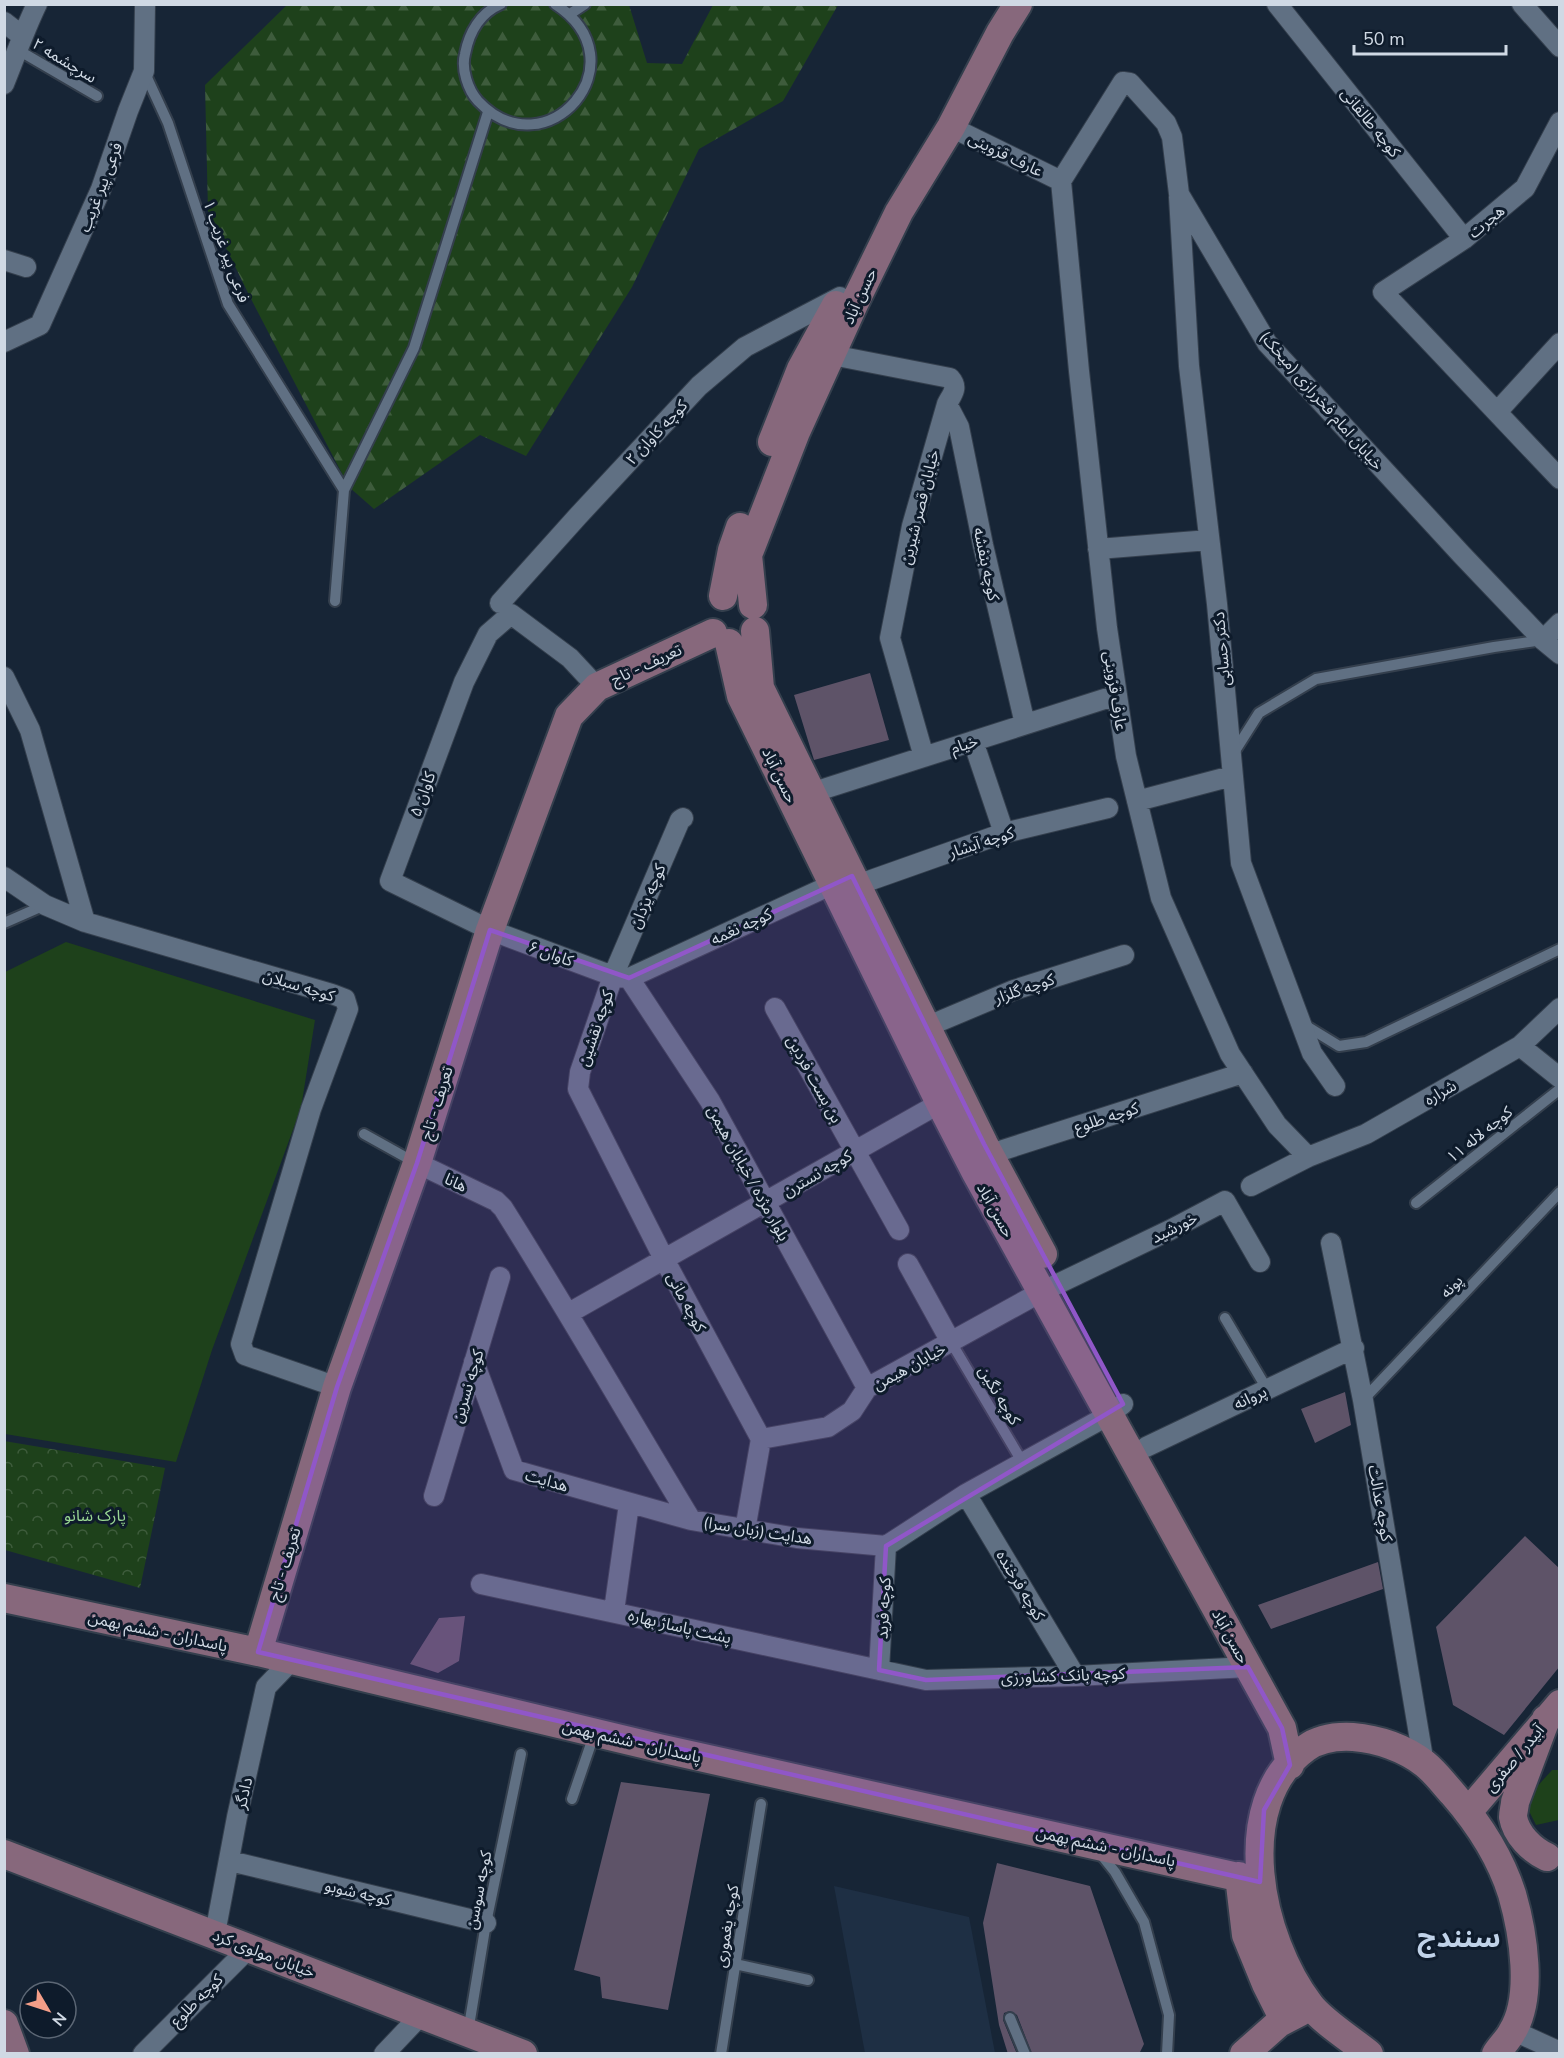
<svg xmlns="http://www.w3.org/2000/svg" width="1564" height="2058" viewBox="0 0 1564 2058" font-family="'Nunito Sans','Noto Sans Arabic',sans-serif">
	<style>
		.built { fill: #1e2f44 }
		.green { fill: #1e411b }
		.forest { fill: url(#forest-firs) }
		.park { fill: url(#park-crowns) }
		.building { fill: #5e5368 }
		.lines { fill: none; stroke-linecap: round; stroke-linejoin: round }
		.lane-casing { stroke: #343f4d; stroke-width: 14 }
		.street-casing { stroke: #343f4d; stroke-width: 22 }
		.secondary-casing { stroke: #343f4d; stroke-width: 32 }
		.lane { stroke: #607083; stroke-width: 10 }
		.street { stroke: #607083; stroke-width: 20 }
		.secondary { stroke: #87687c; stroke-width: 28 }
		.marked { fill: #9057c8; fill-opacity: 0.2; stroke: #9057c8; stroke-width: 4.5; stroke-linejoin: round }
		.labels { text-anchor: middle; stroke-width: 6; stroke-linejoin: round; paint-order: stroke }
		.street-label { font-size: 16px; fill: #d0d9e4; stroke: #0e1b2b }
		.park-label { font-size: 16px; fill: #99d793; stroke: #0e1b2b }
		.town-label { font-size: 28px; font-weight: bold; fill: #c0d2e8; stroke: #0e1b2b }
	</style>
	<defs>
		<pattern id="forest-firs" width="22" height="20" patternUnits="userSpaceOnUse" patternTransform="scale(1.5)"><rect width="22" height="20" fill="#1e411b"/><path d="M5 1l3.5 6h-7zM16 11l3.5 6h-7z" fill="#3e5c3c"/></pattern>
		<pattern id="park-crowns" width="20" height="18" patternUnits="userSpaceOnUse" patternTransform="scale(1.5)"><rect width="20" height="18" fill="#1e411b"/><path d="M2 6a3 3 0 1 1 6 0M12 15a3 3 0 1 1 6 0" fill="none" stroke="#3e5c3c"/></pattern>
	</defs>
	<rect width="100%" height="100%" fill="#172536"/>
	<!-- built -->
	<path class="built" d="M 834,1886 L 969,1917 L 995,2053 L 865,2053 Z"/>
	<!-- green -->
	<path class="green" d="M 66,942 L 315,1020 L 301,1108 L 212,1350 L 176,1462 L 5,1434 L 5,972 Z
		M 1552,1770 L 1559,1770 L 1559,1820 L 1536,1825 L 1524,1801 Z"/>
	<!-- forest -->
	<path class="forest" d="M 287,5 L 629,5 L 647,63 L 682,64 L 713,5 L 838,5 L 783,101 L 699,149 L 632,287 L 526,456 L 480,435 L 374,509 L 349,487 L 250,297 L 208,211 L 205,85 Z"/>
	<!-- park -->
	<path class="park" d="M 4,1441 L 165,1468 L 140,1588 L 5,1550 Z"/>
	<!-- building -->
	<path class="building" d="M 870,673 L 889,740 L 814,760 L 794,695 Z
		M 1345,1392 L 1351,1425 L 1315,1443 L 1301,1409 Z
		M 1525,1536 L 1560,1569 L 1560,1666 L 1504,1735 L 1453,1705 L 1436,1627 Z
		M 1378,1562 L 1383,1589 L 1271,1629 L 1258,1605 Z
		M 465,1616 L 459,1661 L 438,1673 L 410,1664 L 439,1618 Z
		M 621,1782 L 710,1794 L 668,2010 L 602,1998 L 600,1977 L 574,1970 Z
		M 997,1863 L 1090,1886 L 1144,2044 L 1139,2054 L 1032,2054 L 1017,2015 L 1010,2011 L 1004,2013 L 1003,2020 L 1017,2054 L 1008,2054 L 999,2025 L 983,1923 Z"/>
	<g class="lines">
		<!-- lane casing -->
		<g class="lane-casing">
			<path id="lane" d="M 501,4 C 480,13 469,33 465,54 C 461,69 468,90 478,101 C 546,173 644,62 555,4
				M 570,14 L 585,4
				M 18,50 L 97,96
				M 144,71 L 168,123 L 228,304 L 344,490
				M 335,601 L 344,490 L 414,348 L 488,112
				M 1233,754 L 1259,713 L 1316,679 L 1494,647 L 1543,640
				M 4,923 L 45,905
				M 1303,1024 L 1339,1046 L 1366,1042 L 1560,949
				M 364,1134 L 416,1163
				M 1416,1203 L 1560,1089
				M 1225,1318 L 1267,1389
				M 951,1342 L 1023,1463
				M 1363,1400 L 1560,1192
				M 572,1799 L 595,1732
				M 1099,1852 L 1115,1872 L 1144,1922 L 1169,2015 L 1167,2054
				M 735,1964 L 808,1980
				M 1010,2018 L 1025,2054
				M 465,2032 L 470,2020 L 486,1923 L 521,1754
				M 721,2054 L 761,1804"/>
		</g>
		<!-- street casing -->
		<g class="street-casing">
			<path id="street" d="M 1277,4 L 1464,239
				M 1522,4 L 1560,47
				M 4,22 L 22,36
				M 4,84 C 15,57 24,31 37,4
				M 1560,122 L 1525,188 L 1464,239 L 1383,292 L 1560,479
				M 951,127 L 1061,181
				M 1179,197 L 1189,366 L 1217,604 L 1241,863 L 1312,1053 L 1335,1086
				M 4,260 L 26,267
				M 4,342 L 40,325 L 101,189 L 128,111 L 144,71 L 145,4
				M 832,355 L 950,378 C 959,388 952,394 947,404 L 912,526 L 890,638 L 924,757
				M 947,404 L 959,427 L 983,545 L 1025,724
				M 1497,412 L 1560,343
				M 1098,549 L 1209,540
				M 500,603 L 578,516 L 699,386 L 745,347 L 840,297
				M 1543,640 L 1560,623
				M 4,677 L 30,730 L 85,922 L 332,994 L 345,999 L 348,1009 L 311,1109 L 241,1344 L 245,1355 L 337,1387
				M 597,687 L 570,658 L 511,614 L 488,634 L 464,682 L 390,881 L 490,930 L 613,976 L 629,978 L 710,1101 L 867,1388
				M 973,741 L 1004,833
				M 811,793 L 1117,695
				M 1137,801 L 1232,776
				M 683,818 L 680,820 L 613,976 L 580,1072 L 578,1089 L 664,1259 L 761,1439 L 745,1530
				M 4,877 L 45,905 L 85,922
				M 857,885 L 1004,833 L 1108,808
				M 629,978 L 844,879
				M 775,1008 L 899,1230
				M 926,1027 L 1014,990 L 1124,955
				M 1520,1046 L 1560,1078
				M 1308,1157 L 1277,1125 L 1230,1054 L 1161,898 L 1126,756 L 1107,628 L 1079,371 L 1061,181 L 1123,82 L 1130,83 L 1166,123 L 1172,137 L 1179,194 L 1267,343 L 1462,555 L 1543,640 L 1560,654
				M 978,1158 L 1243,1073
				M 417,1163 L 496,1201 L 503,1208 C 568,1311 628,1416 691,1520 L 797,1538 L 886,1546 L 966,1494 L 1109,1415 L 1123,1404
				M 1251,1186 L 1308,1157 L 1366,1134 L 1520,1046 L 1560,1008
				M 1331,1243 L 1363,1400 L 1424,1764
				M 908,1264 L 951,1342
				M 569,1313 L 940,1103
				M 474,1362 L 514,1470 L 691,1520
				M 761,1439 L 828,1427 L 852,1411 L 867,1388 L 1041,1292 L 1170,1230 L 1225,1201 L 1260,1262
				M 1146,1447 L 1354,1348
				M 966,1494 L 1075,1676
				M 434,1496 L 500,1277
				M 481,1584 L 926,1680 L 1075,1676 L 1248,1667
				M 614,1611 L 629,1504
				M 879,1670 L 886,1546
				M 230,1861 L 486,1923
				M 213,1934 L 217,1923 L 237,1817 L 266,1687 L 292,1660
				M 1514,2031 L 1560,2052
				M 143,2054 L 250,1947
				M 384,2054 L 421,2015"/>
		</g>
		<!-- secondary casing -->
		<g class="secondary-casing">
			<path id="secondary" d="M 772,442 L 801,369 L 836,305
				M 723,596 L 732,550 L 740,527
				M 753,605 L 748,555 L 796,432 L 855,302 L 899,212 L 951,127 L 1000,33 L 1018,4
				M 755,631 L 760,688 L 984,1144 L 1043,1254
				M 729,643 L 741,696 L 940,1103 L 976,1173 L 1282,1728 L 1290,1765
				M 4,1598 L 258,1652 L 659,1748 L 1260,1882
				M 258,1652 L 337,1387 L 417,1163 L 490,930 L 569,716 L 597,687 L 713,633
				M 1546,1719 L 1515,1802 C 1515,1806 1513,1812 1513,1817 C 1516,1835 1532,1850 1547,1857
				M 1468,1812 L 1560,1704
				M 4,1854 L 523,2054
				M 1239,1876 L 1246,1935 L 1266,1984 L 1284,2020
				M 4,2024 L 15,2054
				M 1244,2054 L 1279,2023 L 1300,2012
				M 1369,2054 C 1352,2040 1323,2022 1310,2005 C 1260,1940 1229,1804 1306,1748 C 1320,1738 1336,1736 1353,1737 C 1378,1739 1405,1748 1425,1764 C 1435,1772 1444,1784 1453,1794 C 1479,1824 1500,1856 1512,1894 C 1523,1932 1534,1997 1512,2032 C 1508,2040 1501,2046 1496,2054"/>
		</g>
		<!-- lane -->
		<use href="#lane" class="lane"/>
		<!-- street -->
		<use href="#street" class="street"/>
		<!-- secondary -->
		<use href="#secondary" class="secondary"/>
	</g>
	<!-- marked area -->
	<path class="marked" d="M 852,876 L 984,1144 L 1123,1404 L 886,1546 L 879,1670 L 926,1680 L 1248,1667 L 1282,1728 L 1290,1765 L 1264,1810 L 1260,1882 L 258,1652 L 337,1387 L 417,1163 L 490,930 L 629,978 Z"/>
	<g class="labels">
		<!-- street labels -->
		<g class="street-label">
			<text transform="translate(65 60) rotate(31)" y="6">سرچشمه ۲</text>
			<text transform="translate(1371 122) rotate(51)" y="6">کوچه طالقانی</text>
			<text transform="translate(1006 154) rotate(26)" y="6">عارف قزوینی</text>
			<text transform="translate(100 187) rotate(-69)" y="6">فرعی پیر غریب</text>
			<text transform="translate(1486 221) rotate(-40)" y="6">هجرت</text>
			<text transform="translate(227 251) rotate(70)" y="6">فرعی پیر غریب ۱</text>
			<text transform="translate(859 296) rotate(-65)" y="6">حسن آباد</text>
			<text transform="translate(1322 400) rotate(49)" y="6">خیابان امام فخررازی (میخک)</text>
			<text transform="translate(656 432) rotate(-47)" y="6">کوچه کاوان ۲</text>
			<text transform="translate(919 507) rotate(-76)" y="6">خیابان قصر شیرین</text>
			<text transform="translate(987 564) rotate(78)" y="6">کوچه بنفشه</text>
			<text transform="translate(1221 649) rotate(-95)" y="6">دکتر حسابی</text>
			<text transform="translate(646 664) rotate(-25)" y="6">تعریف - تاج</text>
			<text transform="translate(1116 691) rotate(81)" y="6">عارف قزوینی</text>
			<text transform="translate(964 744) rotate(-18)" y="6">خیام</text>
			<text transform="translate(780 775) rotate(64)" y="6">حسن آباد</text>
			<text transform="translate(422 794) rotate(-70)" y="6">کاوان ۵</text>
			<text transform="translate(981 842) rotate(-18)" y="6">کوچه آبشار</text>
			<text transform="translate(647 896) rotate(-67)" y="6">کوچه یزدان</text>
			<text transform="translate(741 926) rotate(-25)" y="6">کوچه نغمه</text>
			<text transform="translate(551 953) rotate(20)" y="6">کاوان ۶</text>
			<text transform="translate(299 985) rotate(17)" y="6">کوچه سبلان</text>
			<text transform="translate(1024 988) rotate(-19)" y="6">کوچه گلزار</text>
			<text transform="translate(595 1028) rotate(-71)" y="6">کوچه نقشین</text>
			<text transform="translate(815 1079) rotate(61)" y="6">بن بست فردین</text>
			<text transform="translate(1440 1092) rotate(-30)" y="6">شراره</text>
			<text transform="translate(436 1103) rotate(-73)" y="6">تعریف - تاج</text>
			<text transform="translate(1106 1117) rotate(-18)" y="6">کوچه طلوع</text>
			<text transform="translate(1479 1134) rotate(-39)" y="6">کوچه لاله ۱۱</text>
			<text transform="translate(749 1173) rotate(61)" y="6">بلوار مژده / خیابان هیمن</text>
			<text transform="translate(817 1173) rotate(-30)" y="6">کوچه نسترن</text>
			<text transform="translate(456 1182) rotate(25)" y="6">هانا</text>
			<text transform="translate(996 1210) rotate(61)" y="6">حسن آباد</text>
			<text transform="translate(1174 1227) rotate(-27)" y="6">خورشید</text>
			<text transform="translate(1451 1286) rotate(-47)" y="6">پونه</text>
			<text transform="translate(687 1302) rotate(62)" y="6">کوچه مانی</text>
			<text transform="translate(909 1366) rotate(-29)" y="6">خیابان هیمن</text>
			<text transform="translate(467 1386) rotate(-73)" y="6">کوچه نسرین</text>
			<text transform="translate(1000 1395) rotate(59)" y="6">کوچه نگین</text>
			<text transform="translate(1250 1397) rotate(-25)" y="6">پروانه</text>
			<text transform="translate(547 1480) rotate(16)" y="6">هدایت</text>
			<text transform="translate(1381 1503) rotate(80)" y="6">کوچه عدالت</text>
			<text transform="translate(758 1530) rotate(9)" y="6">هدایت (زبان سرا)</text>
			<text transform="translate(284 1564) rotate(-73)" y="6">تعریف - تاج</text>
			<text transform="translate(1021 1585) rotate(59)" y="6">کوچه فرخنده</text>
			<text transform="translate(883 1608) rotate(-87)" y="6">کوچه فرید</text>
			<text transform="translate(680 1626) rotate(13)" y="6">پشت پاساژ بهاره</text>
			<text transform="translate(158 1631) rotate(12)" y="6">پاسداران - ششم بهمن</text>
			<text transform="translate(1231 1636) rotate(61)" y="6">حسن آباد</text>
			<text transform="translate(1063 1675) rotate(-2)" y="6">کوچه بانک کشاورزی</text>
			<text transform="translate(632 1741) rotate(13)" y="6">پاسداران - ششم بهمن</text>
			<text transform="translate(1514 1758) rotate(-50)" y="6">آبیدر / صفری</text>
			<text transform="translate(243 1793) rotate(-77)" y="6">دادگر</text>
			<text transform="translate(1106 1846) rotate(12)" y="6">پاسداران - ششم بهمن</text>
			<text transform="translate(478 1890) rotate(-79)" y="6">کوچه سوسن</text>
			<text transform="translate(358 1892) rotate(13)" y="6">کوچه شوبو</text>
			<text transform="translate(726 1926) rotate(-81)" y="6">کوچه یغموری</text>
			<text transform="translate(264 1953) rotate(21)" y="6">خیابان مولوی کرد</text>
			<text transform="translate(196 2000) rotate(-45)" y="6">کوچه طلوع</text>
		</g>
		<!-- park labels -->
		<g class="park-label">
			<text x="95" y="1521">پارک شانو</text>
		</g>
		<!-- town labels -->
		<g class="town-label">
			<text x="1459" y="1947">سنندج</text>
		</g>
	</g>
	<!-- border -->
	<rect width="1564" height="2058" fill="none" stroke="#d0d9e4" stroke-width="12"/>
	<!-- north arrow -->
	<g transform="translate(48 2010) rotate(129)"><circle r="28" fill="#0e1b2b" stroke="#5c6775" stroke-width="1.5"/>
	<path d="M0-4.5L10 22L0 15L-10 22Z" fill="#f49e88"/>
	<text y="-9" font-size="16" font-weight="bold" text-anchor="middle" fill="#d0d9e4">N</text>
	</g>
	<!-- scale -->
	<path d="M1354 45v9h152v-9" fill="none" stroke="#d0d9e4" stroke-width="3"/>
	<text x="1363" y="45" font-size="18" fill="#d0d9e4" stroke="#0e1b2b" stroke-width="4.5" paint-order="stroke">50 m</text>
</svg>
